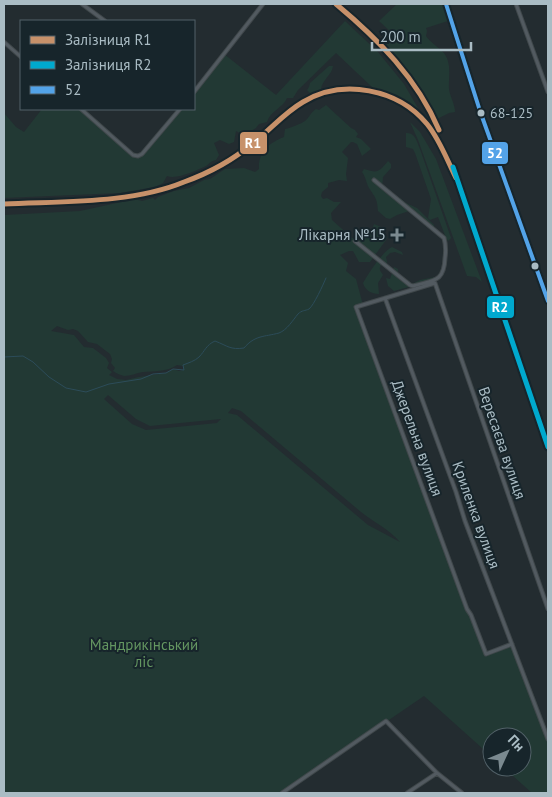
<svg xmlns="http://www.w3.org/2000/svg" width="552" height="797" viewBox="0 0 552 797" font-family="'PT Sans',sans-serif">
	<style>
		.green { fill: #223934; fill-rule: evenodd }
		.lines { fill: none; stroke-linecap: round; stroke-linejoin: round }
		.stream { stroke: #2c4c59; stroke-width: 1 }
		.street-casing { stroke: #40484b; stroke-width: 5 }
		.secondary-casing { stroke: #40484b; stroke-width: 7 }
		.street { stroke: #525a60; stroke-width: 3 }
		.secondary { stroke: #565f64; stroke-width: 5 }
		.bus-1-casing { stroke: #17252b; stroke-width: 8 }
		.bus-1 { stroke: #53a3e8; stroke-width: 4 }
		.rail-1-casing { stroke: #17252b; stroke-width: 9 }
		.rail-2-casing { stroke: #17252b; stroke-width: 9 }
		.rail-1 { stroke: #c7916a; stroke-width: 5 }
		.rail-2 { stroke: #00a9ce; stroke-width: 5 }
		.bus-dot { fill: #aabcc4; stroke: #17252b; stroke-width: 2 }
		.poi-dot { fill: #7b8a90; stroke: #17252b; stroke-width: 2 }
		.labels { text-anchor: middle; stroke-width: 4; stroke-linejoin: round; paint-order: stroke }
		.bus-label { font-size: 14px; fill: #aabcc4; stroke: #17252b; text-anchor: start }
		.poi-label { font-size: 15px; fill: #aabcc4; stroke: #17252b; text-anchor: end }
		.street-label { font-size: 15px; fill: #aabcc4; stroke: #17252b }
		.park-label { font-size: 15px; fill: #649661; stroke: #17252b }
		.line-badge { stroke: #17252b; stroke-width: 2 }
		.badge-label { font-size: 14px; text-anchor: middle; font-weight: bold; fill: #fff }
	</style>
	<rect width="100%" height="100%" fill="#232c30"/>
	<!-- green -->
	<path class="green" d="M 397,4 L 446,4 L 451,20 L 426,28 L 427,31 L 426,36 C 430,42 437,46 442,51 C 453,62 448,77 449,89 C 450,97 455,104 455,112 L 449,113 L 435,120 L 411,80 L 385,46 L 394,35 L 379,21 Z
		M 345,21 L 378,52 L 404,84 L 422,115 L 410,105 L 397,97 L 373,88 L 336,53 L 298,90 L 293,98 L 287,98 C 283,108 270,111 267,122 L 259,124 L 256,128 L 244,135 L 236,131 L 234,142 L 229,144 L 220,140 L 214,143 L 219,155 L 216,160 C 211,161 210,163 206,166 C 197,170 177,180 167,176 L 163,183 L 155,187 L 120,193 L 4,198 L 4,113 L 16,127 L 24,132 L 42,109 L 81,109 L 133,155 L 142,154 L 180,109 L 194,109 L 194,92 L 224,54 L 276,95 Z
		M 329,66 L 333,66 C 332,75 322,80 321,89 L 310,93 L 307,90 L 309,87 L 310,83 Z
		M 326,105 L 351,128 L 355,130 L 358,134 L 356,137 L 361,139 L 371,149 L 362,156 L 357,144 L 353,142 L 351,142 L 342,152 L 348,158 L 346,174 L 347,181 L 339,180 L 328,183 L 328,187 L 322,192 L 321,196 L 323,199 L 327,198 L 334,202 L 341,202 L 331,213 L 332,220 L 351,237 L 358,242 L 363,235 L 367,233 L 373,235 L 373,227 L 374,224 L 381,227 L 387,237 L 386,240 L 370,262 L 359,262 L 353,251 L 349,251 L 340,255 L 348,263 L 346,271 L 356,279 L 363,305 L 356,307 L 467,609 L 471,615 L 486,654 L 512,644 L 548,739 L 548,793 L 532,793 L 503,767 L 522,767 L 522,737 L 492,737 L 492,757 L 424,696 L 282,793 L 4,793 L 4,215 L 80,211 L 135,199 L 142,201 L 153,198 L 155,200 L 158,197 L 174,191 L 189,188 L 204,180 L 210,179 L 225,169 L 244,168 L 255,172 L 259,169 C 258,152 269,143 284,137 L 285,129 C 291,128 300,124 305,121 C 309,118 311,112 316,109 L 319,110 ZM 57,326 L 68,330 L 73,329 L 78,331 L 88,342 L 97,344 L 110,354 L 112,359 L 111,363 L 115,368 L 113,371 C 116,373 120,375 124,376 C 131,376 136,373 143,372 C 154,371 167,372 177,365 L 183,366 L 184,370 L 179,371 L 173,369 L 166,373 L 139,377 L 126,380 L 117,379 L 109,375 L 112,372 L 107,368 L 109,363 L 106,358 L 93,348 L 84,347 L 74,335 L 51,331 ZM 108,395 L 136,419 L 150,426 L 221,419 L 217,423 L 146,430 L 132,424 L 104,399 ZM 232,408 L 241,411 L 361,512 C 375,523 389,529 400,542 L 368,525 L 237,415 L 228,413 Z
		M 410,122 L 420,132 L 436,159 L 482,282 L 476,277 L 467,276 L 418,140 Z
		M 406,133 C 415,132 417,142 420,149 L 451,238 L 448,241 L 446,238 L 438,217 L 430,220 L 428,218 L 431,199 L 415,153 L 413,149 L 406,147 Z
		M 388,161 L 391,164 L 391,168 L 383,177 L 382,189 L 388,195 L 400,198 L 406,203 L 417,208 L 434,225 L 434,229 L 412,210 L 397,215 L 390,219 L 386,218 L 378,211 C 377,198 376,199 369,188 C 366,183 366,177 362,172 L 364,169 C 378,173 378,173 388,161 Z
		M 392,247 L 402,252 L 403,255 L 395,252 L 390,253 L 386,257 L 387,262 L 386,265 L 381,265 C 378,270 381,271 383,275 L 378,283 L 379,294 C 371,294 365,290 363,283 C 369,273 382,252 392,247 Z
		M 394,267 L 398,269 C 397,281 399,280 410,285 L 420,280 L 435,277 L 434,280 L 394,291 L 388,286 L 386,278 L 390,279 Z"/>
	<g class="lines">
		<!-- stream -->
		<path class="stream" d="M 4,357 L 23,356 L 33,362 L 49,377 L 66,388 L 86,392 L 109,384 L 141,379 L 153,374 L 166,373 L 173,369 L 184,370 L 183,365 C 188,363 195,361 199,357 C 205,351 206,345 215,341 C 228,346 230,350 244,348 C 255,335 264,337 279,333 C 287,330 293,320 298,314 C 302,310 305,311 309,309 C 314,305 323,285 326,278"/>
		<!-- street casing -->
		<g class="street-casing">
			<path id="street" d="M 82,4 L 105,21
				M 516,4 L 548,92
				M 4,42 L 21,57
				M 194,92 L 263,4
				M 81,109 L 133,155 L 138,156 L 142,154 L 180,109
				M 355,241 L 410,285 L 413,286 C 433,280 444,283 445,258 C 446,251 446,245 444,238 L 374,180
				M 385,298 L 456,492 L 465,521 L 548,739
				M 512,644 L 486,654 L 471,615 L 467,609 L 356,307 L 435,283 L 548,609
				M 282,793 L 386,721 L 437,773 L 462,793
				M 407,793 L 437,773"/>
		</g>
		<!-- secondary casing -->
		<g class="secondary-casing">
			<path id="secondary" d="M 446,4 L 480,111 L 548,301"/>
		</g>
		<!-- street -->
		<use href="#street" class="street"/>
		<!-- secondary -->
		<use href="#secondary" class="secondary"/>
		<!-- bus-1 casing -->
		<g class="bus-1-casing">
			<path id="bus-1" d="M 446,4 L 480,111 L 548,301"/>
		</g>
		<!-- bus-1 -->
		<use href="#bus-1" class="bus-1"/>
		<!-- rail-1 casing -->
		<g class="rail-1-casing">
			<path id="rail-1" d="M 336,4 C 378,39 417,78 439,130
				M 4,204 C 61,201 131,204 184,182 C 209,173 233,160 253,143 C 270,130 284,113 303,102 C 343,78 398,89 427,124 C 440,140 447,160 456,178"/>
		</g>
		<!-- rail-2 casing -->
		<g class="rail-2-casing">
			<path id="rail-2" d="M 453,167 L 548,447"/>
		</g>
		<!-- rail-1 -->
		<use href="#rail-1" class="rail-1"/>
		<!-- rail-2 -->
		<use href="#rail-2" class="rail-2"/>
	</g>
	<!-- markers -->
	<g class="bus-dot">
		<circle cx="481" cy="113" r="4.5"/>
		<circle cx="535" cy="266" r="4.5"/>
	</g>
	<path class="poi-dot" d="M394.5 227.5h5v5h5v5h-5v5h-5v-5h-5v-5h5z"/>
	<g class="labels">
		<!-- bus labels -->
		<g class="bus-label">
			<text x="490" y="118">68-125</text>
		</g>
		<!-- poi labels -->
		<g class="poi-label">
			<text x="386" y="240">Лікарня №15</text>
		</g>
		<!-- street labels -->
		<g class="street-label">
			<text transform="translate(417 438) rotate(70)" y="5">Джерельна вулиця</text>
			<text transform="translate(502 443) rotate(71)" y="5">Вересаєва вулиця</text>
			<text transform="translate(476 515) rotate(70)" y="5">Криленка вулиця</text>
		</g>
		<!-- park labels -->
		<g class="park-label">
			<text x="144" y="650">Мандрикінський<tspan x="144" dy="17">ліс</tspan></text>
		</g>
	</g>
	<g class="line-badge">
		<rect x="239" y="131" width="29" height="24" rx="5" fill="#c7916a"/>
		<rect x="481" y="141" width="28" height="24" rx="5" fill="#53a3e8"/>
		<rect x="486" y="295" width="29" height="24" rx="5" fill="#00a9ce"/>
	</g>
	<g class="badge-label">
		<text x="253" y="148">R1</text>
		<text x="495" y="158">52</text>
		<text x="500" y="312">R2</text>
	</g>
	<!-- border -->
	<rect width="552" height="797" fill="none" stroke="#aabcc4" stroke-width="10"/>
	<!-- legend -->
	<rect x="20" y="20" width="175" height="90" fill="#17252b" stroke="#526168"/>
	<rect x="30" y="36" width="25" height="8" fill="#c7916a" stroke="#526168"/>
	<text x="65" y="45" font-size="15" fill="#aabcc4">Залізниця R1</text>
	<rect x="30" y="61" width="25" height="8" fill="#00a9ce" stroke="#526168"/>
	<text x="65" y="70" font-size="15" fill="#aabcc4">Залізниця R2</text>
	<rect x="30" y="86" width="25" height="8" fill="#53a3e8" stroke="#526168"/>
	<text x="65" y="95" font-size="15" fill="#aabcc4">52</text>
	<!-- north arrow -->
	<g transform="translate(507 752) rotate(46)"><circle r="24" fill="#17252b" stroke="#526168"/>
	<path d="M0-4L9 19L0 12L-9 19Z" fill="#7b8a90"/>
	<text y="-8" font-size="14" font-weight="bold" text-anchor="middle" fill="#aabcc4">Пн</text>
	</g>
	<!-- scale -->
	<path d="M372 42v8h99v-8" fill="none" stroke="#aabcc4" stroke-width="2.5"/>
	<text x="380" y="42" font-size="15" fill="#aabcc4" stroke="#17252b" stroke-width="4" paint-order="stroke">200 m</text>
</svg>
